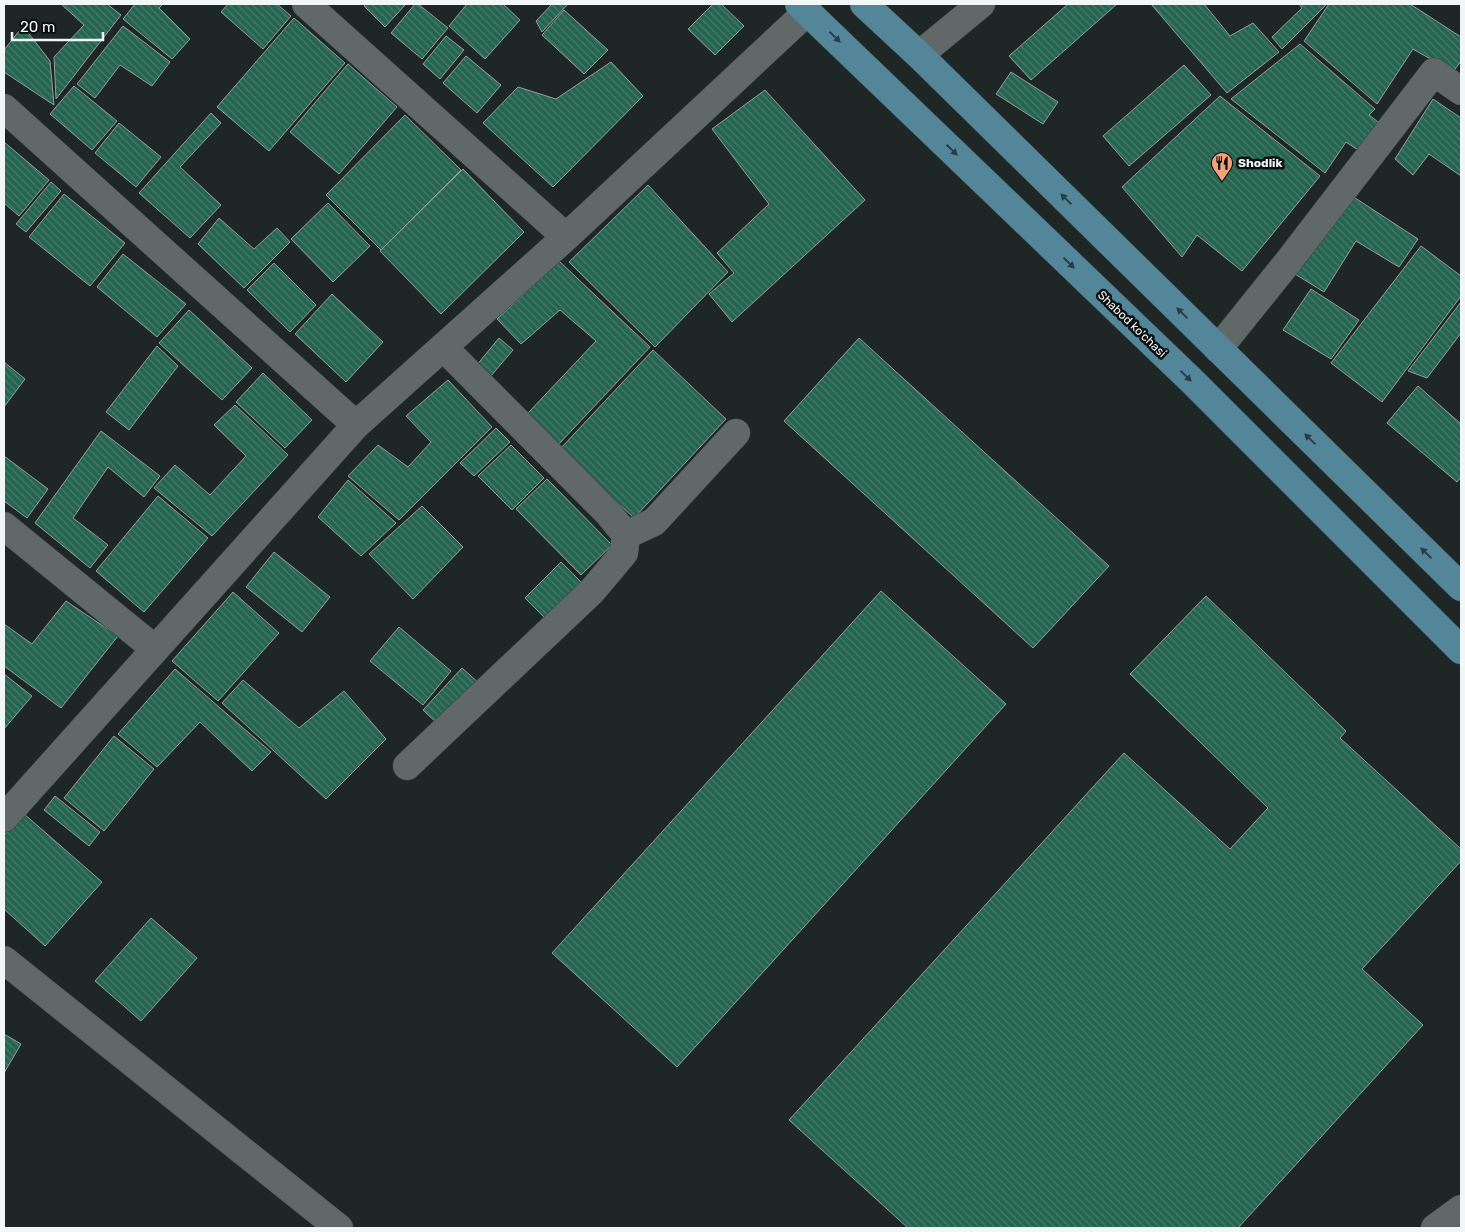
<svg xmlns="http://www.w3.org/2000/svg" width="1465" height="1232" viewBox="0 0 1465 1232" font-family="Rubik,sans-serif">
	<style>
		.building { fill: url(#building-back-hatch); stroke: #969e9b }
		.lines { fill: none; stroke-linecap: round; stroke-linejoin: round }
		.minor-casing { stroke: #3b4242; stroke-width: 29 }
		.major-casing { stroke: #3b4242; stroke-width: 29 }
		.minor { stroke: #606868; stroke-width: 28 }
		.major { stroke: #548699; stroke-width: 28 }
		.oneway { fill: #283e46 }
		.labels { text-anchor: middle; stroke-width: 5; stroke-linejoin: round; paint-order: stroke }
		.poi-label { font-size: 12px; font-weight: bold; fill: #f1f6f6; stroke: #0b0e0e; text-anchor: start }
		.street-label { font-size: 12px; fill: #f1f6f6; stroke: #0b0e0e }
	</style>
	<defs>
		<pattern id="building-back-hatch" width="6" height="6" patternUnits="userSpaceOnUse" patternTransform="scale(1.25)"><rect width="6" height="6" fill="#25644f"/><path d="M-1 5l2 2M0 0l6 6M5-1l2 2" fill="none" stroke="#457b69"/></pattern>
	</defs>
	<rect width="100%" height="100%" fill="#1e2626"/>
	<!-- building -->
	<path class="building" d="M 61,4 L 107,4 L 121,15 L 56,99 L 54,57 L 84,25 Z
		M 135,4 L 163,4 L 159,8 L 190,39 L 172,59 L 123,19 Z
		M 228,4 L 277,4 L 291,16 L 263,49 L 221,12 Z
		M 366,4 L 406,4 L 385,27 L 364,6 Z
		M 415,4 L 418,4 L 448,28 L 422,59 L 391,33 Z
		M 467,4 L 503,4 L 520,20 L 485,59 L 449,26 Z
		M 552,4 L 568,4 L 542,32 L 536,21 Z
		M 713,4 L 721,4 L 744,26 L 715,55 L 688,29 Z
		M 1068,4 L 1117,4 L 1031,80 L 1009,56 Z
		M 1151,4 L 1204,4 L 1230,36 L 1253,23 L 1279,52 L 1227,93 Z
		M 1299,4 L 1327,4 L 1282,49 L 1272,37 L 1302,8 Z
		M 1329,4 L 1410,4 L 1461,37 L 1461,61 L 1453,72 L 1413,49 L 1377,104 L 1304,41 Z
		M 564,10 L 608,50 L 584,74 L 542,35 Z
		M 294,18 L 345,63 L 269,151 L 217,107 Z
		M 23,26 L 50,61 L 54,105 L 4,72 L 4,50 Z
		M 123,26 L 170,62 L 152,86 L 120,65 L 95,98 L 77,84 Z
		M 446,36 L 464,50 L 440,79 L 423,64 Z
		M 1300,44 L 1375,109 L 1369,115 L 1382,125 L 1361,152 L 1346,142 L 1325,173 L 1231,99 Z
		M 466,56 L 501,85 L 477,113 L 443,83 Z
		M 611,62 L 643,96 L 553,187 L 483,123 L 518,87 L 556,99 Z
		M 348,64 L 397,107 L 339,174 L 290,132 Z
		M 1184,65 L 1211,95 L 1129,166 L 1103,136 Z
		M 1011,72 L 1058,102 L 1043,124 L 996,94 Z
		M 74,86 L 117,121 L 92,150 L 50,114 Z
		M 765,90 L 865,200 L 732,322 L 709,294 L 734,273 L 717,253 L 769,204 L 712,129 Z
		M 1220,96 L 1320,176 L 1242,271 L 1197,235 L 1182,257 L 1122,187 Z
		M 1433,99 L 1461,118 L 1461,176 L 1429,154 L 1413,175 L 1395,159 Z
		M 211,113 L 221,123 L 180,167 L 221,205 L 190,238 L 139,193 Z
		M 405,115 L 461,170 L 381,250 L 326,195 Z
		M 119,123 L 161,157 L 136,187 L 95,153 Z
		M 4,142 L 49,180 L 19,216 L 4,203 Z
		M 463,169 L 524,232 L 441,314 L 380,251 Z
		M 51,182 L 61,191 L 26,232 L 16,224 Z
		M 648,185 L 728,272 L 655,347 L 569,262 Z
		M 64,194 L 125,243 L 90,286 L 29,237 Z
		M 1349,194 L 1418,239 L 1399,267 L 1356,241 L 1324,292 L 1295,274 Z
		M 328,203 L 370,246 L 333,282 L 291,239 Z
		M 219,218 L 254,249 L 277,228 L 290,242 L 244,288 L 198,244 Z
		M 1421,246 L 1461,276 L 1461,296 L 1382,402 L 1331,363 Z
		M 123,254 L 186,304 L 157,337 L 97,287 Z
		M 559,261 L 650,347 L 558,445 L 528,413 L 596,341 L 560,310 L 521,344 L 497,319 Z
		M 274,263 L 316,305 L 290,332 L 247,290 Z
		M 1311,289 L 1359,320 L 1331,359 L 1283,330 Z
		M 332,294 L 383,342 L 346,382 L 295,334 Z
		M 1461,302 L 1461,333 L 1427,378 L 1408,371 Z
		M 189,310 L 252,368 L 222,400 L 159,343 Z
		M 499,338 L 513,350 L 490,377 L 476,366 Z
		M 859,338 L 1109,566 L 1033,648 L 784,421 Z
		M 157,346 L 178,366 L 129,430 L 106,412 Z
		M 653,350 L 726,419 L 634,518 L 560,449 Z
		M 4,362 L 25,379 L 4,407 Z
		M 263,373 L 312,420 L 285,448 L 236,402 Z
		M 448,380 L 492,427 L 399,520 L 348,476 L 378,445 L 408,467 L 431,442 L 406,416 Z
		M 1418,386 L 1461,424 L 1461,477 L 1457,482 L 1387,423 Z
		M 235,405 L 288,455 L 212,536 L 154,488 L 175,465 L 210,495 L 246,456 L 214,425 Z
		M 496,428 L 510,442 L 474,476 L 460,463 Z
		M 101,431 L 160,476 L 144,497 L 108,467 L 73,518 L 108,545 L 90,568 L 35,523 Z
		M 511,445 L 544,478 L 512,510 L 478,476 Z
		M 4,456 L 48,489 L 27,518 L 4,501 Z
		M 547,479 L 612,545 L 581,575 L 516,509 Z
		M 348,480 L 396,523 L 361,556 L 318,517 Z
		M 158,496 L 208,538 L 144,612 L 96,571 Z
		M 422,506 L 463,547 L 413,599 L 369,554 Z
		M 274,552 L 330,597 L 302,632 L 246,587 Z
		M 561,562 L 581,582 L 545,618 L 525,598 Z
		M 881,591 L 1006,704 L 677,1067 L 552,953 Z
		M 233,592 L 279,633 L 218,701 L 172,661 Z
		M 1206,596 L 1346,731 L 1340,738 L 1461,849 L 1461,861 L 1362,969 L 1423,1025 L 1238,1228 L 908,1228 L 789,1120 L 1124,753 L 1230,849 L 1268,808 L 1130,674 Z
		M 66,601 L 118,636 L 61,708 L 4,666 L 4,624 L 32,644 Z
		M 399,627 L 451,671 L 423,705 L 370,661 Z
		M 462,668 L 481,685 L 442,728 L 423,710 Z
		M 175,669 L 271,752 L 252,771 L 200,722 L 157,767 L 118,734 Z
		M 4,674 L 32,696 L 4,729 Z
		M 243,680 L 299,728 L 344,691 L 386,739 L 326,799 L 222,703 Z
		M 114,736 L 154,769 L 104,831 L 64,798 Z
		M 55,796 L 100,832 L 89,846 L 44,810 Z
		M 23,813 L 102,882 L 45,946 L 4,909 L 4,835 Z
		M 151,918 L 197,958 L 141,1021 L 95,981 Z
		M 4,1034 L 21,1044 L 4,1073 Z"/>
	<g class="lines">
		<!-- minor casing -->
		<g class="minor-casing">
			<path id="minor" d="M 306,4 L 566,237
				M 919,55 L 981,4
				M 4,108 L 356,425
				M 1218,349 L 1288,262 L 1434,72 L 1461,91
				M 4,526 L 155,649
				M 626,535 L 654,522 L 736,433
				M 407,766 L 592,591 L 624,553 L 626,535 L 608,513 L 443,347
				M 4,818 L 356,425 L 566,237 L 808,11
				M 4,960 L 339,1228
				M 1435,1228 L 1461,1209"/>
		</g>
		<!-- major casing -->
		<g class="major-casing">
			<path id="major" d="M 799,4 L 1193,382 L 1461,650
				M 864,4 L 919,55 L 1461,587"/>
		</g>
		<!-- minor -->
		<use href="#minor" class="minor"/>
		<!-- major -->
		<use href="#major" class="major"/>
	</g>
	<!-- one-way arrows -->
	<defs><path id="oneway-solid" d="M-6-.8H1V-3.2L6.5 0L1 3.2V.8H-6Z" transform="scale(1.25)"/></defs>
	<g class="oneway">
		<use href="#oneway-solid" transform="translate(835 37) rotate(44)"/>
		<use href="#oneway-solid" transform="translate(952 150) rotate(44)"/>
		<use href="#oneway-solid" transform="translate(1066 199) rotate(-136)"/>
		<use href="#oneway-solid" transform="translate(1069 263) rotate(44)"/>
		<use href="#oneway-solid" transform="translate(1182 313) rotate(-136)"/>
		<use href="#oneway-solid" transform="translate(1186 376) rotate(44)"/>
		<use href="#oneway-solid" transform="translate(1310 439) rotate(-136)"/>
		<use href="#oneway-solid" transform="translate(1426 553) rotate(-136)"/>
	</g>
	<!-- icons -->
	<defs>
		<g id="restaurant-pin" transform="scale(1.125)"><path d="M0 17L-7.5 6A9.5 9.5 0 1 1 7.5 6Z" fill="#f1a27b" stroke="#0b0e0e"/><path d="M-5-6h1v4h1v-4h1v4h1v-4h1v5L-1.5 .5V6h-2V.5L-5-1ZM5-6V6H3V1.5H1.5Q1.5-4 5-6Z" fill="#111"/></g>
	</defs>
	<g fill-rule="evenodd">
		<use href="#restaurant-pin" x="1222" y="163"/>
	</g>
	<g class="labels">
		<!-- poi labels -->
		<g class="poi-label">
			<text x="1238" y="167">Shodlik</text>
		</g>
		<!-- street labels -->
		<g class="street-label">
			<text transform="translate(1132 324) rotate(44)" y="4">Shabod ko'chasi</text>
		</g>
	</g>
	<!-- border -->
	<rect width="1465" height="1232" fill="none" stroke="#f1f6f6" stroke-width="10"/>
	<!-- scale -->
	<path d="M12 32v8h91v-8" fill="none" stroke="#f1f6f6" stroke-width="2.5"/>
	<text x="20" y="32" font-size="15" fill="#f1f6f6" stroke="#0b0e0e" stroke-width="4" paint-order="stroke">20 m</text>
</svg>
